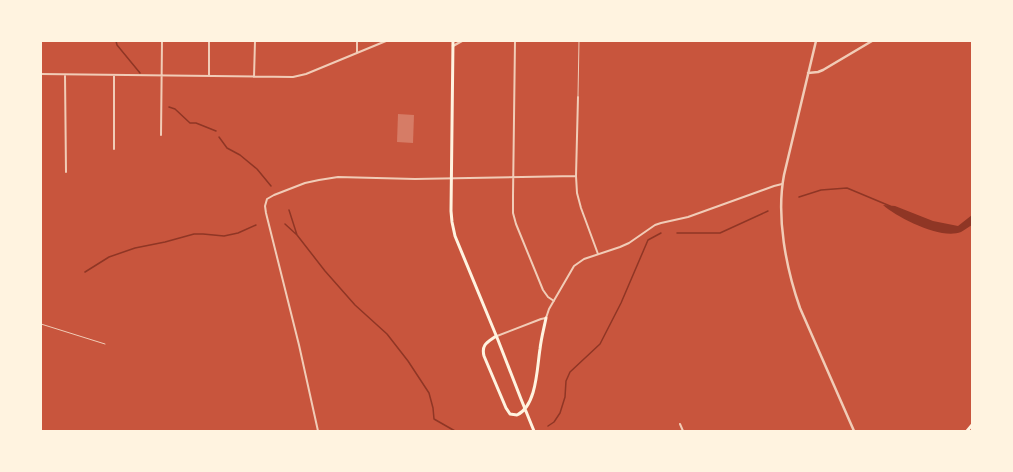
<svg xmlns="http://www.w3.org/2000/svg" width="1013" height="472" viewBox="0 0 1013 472" font-family="Rubik,sans-serif">
	<style>
		.water { fill: #8f3625 }
		.lines { fill: none; stroke-linecap: round; stroke-linejoin: round }
		.stream { stroke: #8f3625; stroke-width: 1.5 }
		.building { fill: #d67c66 }
		.service { stroke: #f1ccb7; stroke-width: 1 }
		.minor { stroke: #f1ccb7; stroke-width: 2 }
		.tertiary { stroke: #f1ccb7; stroke-width: 2.5 }
		.secondary { stroke: #fff3e0; stroke-width: 3 }
		.primary { stroke: #fff3e0; stroke-width: 3 }
	</style>
	<rect width="100%" height="100%" fill="#c8553d"/>
	<!-- water -->
	<path class="water" d="M 883,205 L 895,206 L 933,221 L 958,226 L 972,215 L 972,225 C 968,227 965,230 961,232 C 941,240 898,218 883,205 Z"/>
	<g class="lines">
		<!-- stream -->
		<path class="stream" d="M 116,41 L 117,45 L 140,73
			M 169,107 L 175,109 L 190,123 L 196,123 L 216,131
			M 219,137 L 227,148 L 240,155 L 257,169 L 271,186
			M 799,197 L 821,190 L 847,188 L 890,206
			M 289,210 L 297,235 L 325,271 L 355,305 L 387,334 L 408,361 L 429,393 L 433,408 L 434,419 L 455,431
			M 285,224 L 297,235
			M 677,233 L 720,233 L 768,211
			M 85,272 L 109,257 L 135,248 L 165,242 L 194,234 L 203,234 L 224,236 L 238,233 L 256,225
			M 548,426 L 554,422 L 560,413 L 565,397 L 566,381 L 570,372 L 600,344 L 621,303 L 648,240 L 661,233"/>
	</g>
	<!-- building -->
	<path class="building" d="M 398,114 L 414,115 L 413,143 L 397,142 Z"/>
	<g class="lines">
		<!-- service -->
		<path class="service" d="M 578,96 L 579,41
			M 41,324 L 105,344"/>
		<!-- minor -->
		<path class="minor" d="M 209,41 L 209,76
			M 357,41 L 357,52
			M 515,41 L 513,196 L 513,213 L 516,224 L 543,290 L 548,297 L 554,301
			M 41,74 L 293,77 L 306,74 L 386,41
			M 65,75 L 66,172
			M 254,77 L 255,41
			M 578,97 L 576,176 L 577,193 L 581,208 L 598,254
			M 161,135 L 162,41
			M 114,149 L 114,75
			M 497,336 L 541,319 L 546,318 L 549,309 L 574,266 L 584,259 L 620,247 L 629,243 L 655,225 L 661,223 L 688,217 L 774,186 L 782,184
			M 680,424 L 683,431
			M 318,431 L 299,345 L 266,213 L 265,206 L 267,199 L 274,195 L 305,183 L 319,180 L 338,177 L 415,179 L 576,176"/>
		<!-- tertiary -->
		<path class="tertiary" d="M 816,41 L 784,175 C 776,217 786,268 800,308 L 854,431
			M 453,46 L 462,41
			M 808,73 L 818,72 L 823,70 L 872,41"/>
		<!-- secondary -->
		<path class="secondary" d="M 967,431 L 972,425"/>
		<!-- primary -->
		<path class="primary" d="M 453,41 L 451,211 L 452,222 L 455,236 L 498,340 L 521,399 L 534,431
			M 496,336 C 488,342 481,344 484,356 L 506,408 L 510,414 L 517,415 C 537,406 537,367 540,349 C 541,339 544,328 546,318"/>
	</g>
	<!-- border -->
	<rect width="1013" height="472" fill="none" stroke="#fff3e0" stroke-width="84"/>
</svg>
